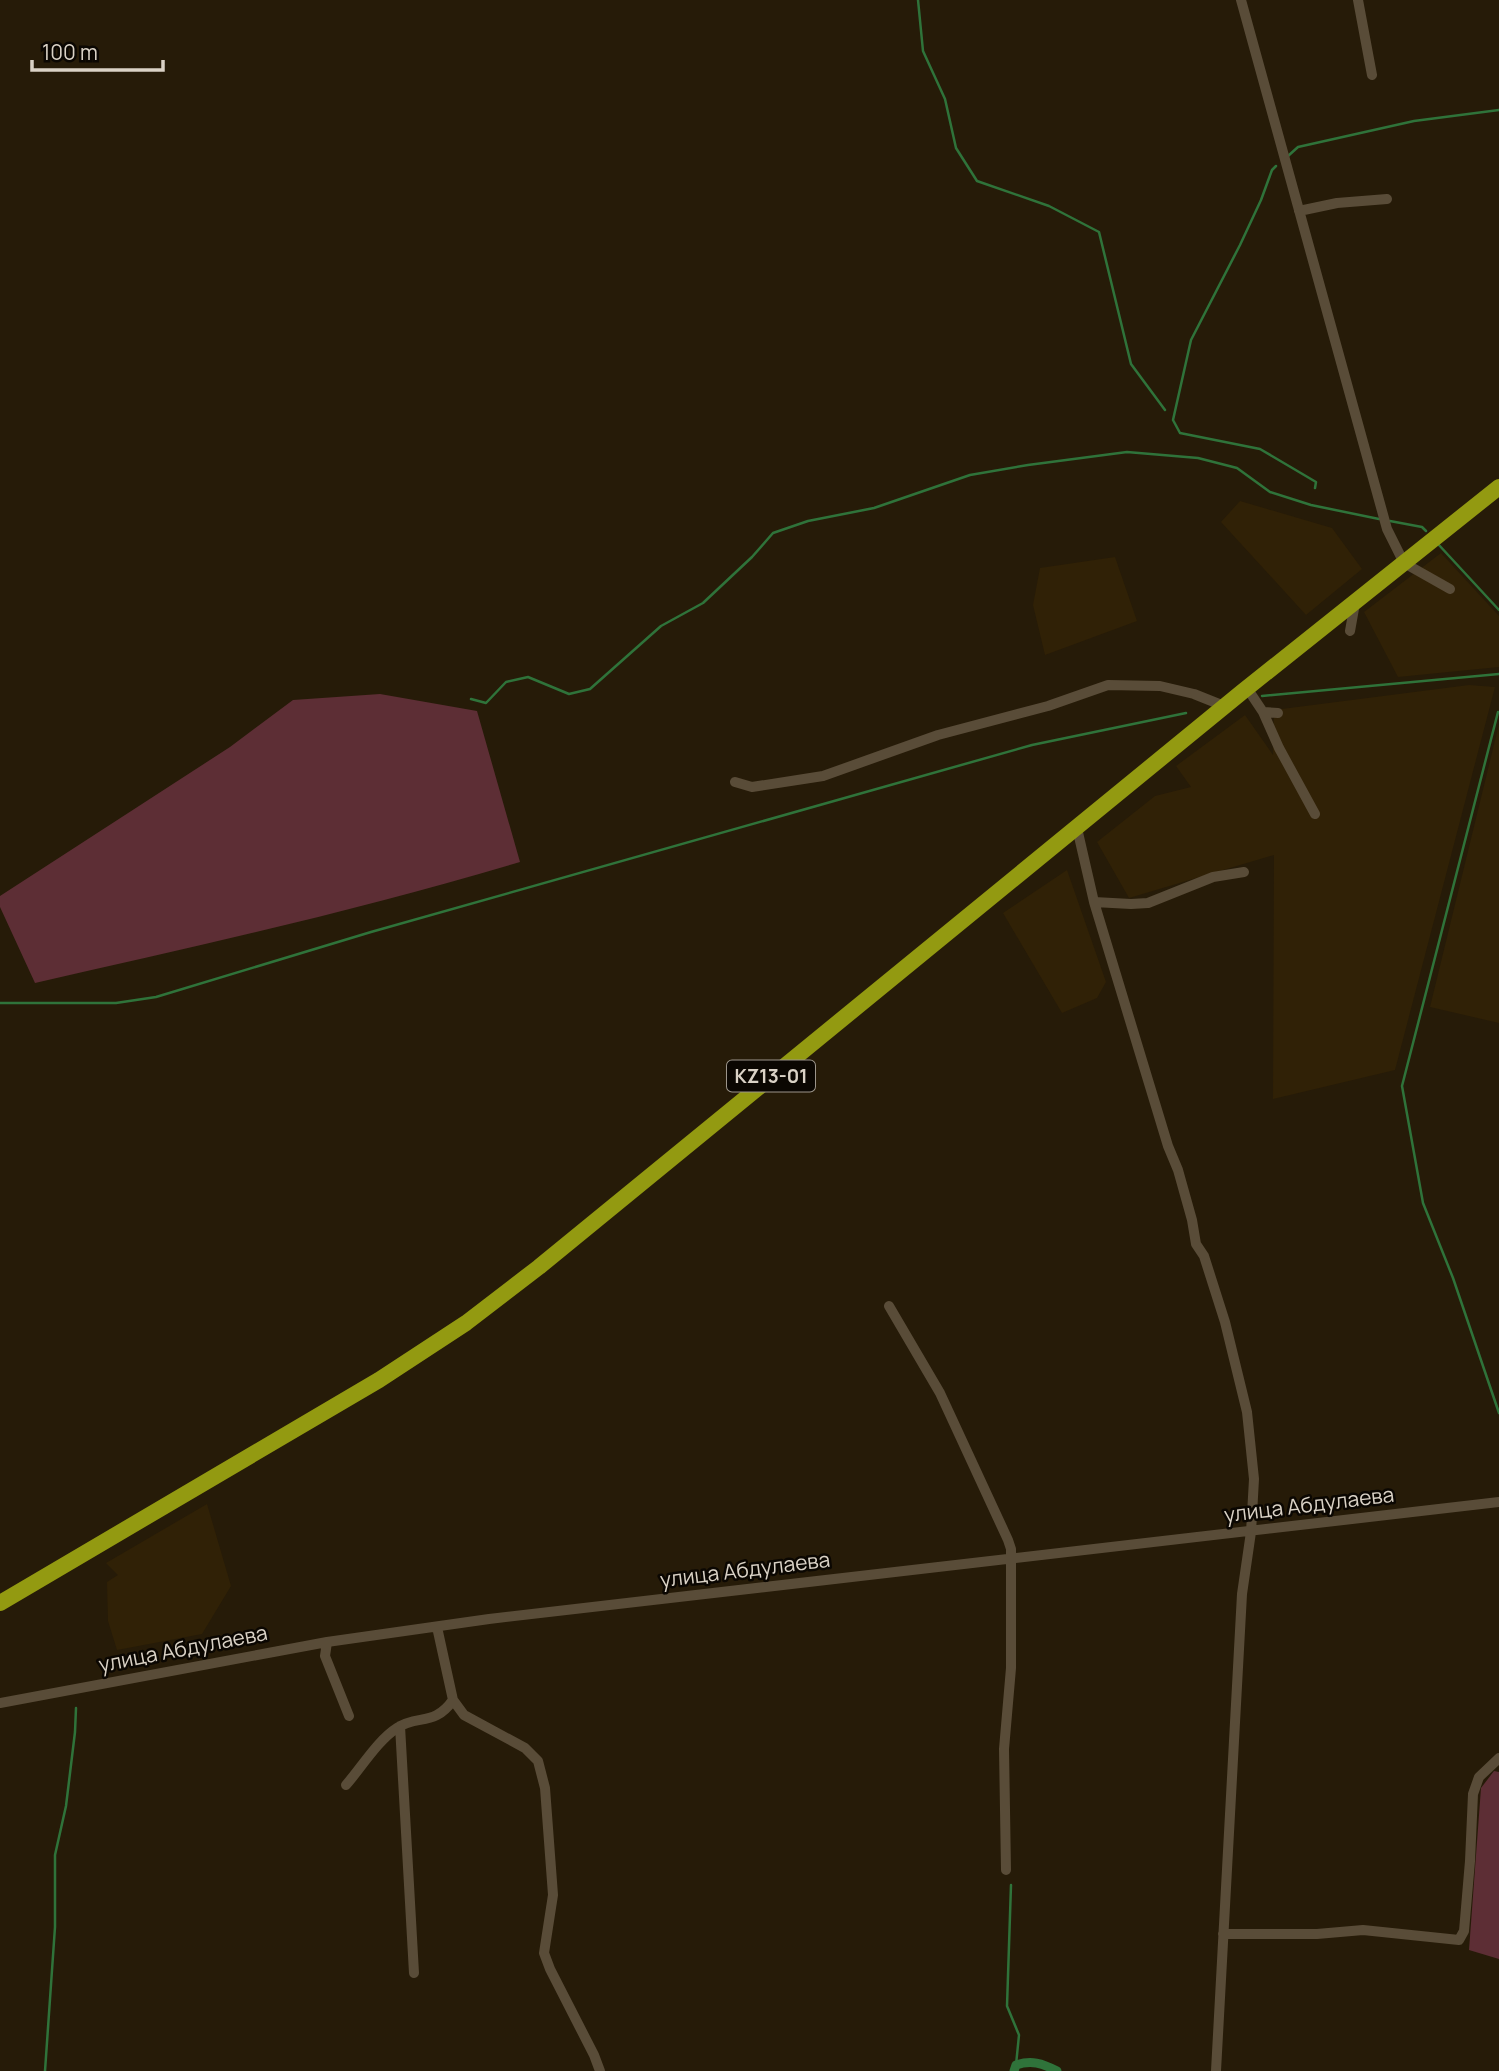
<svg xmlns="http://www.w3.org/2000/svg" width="1499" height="2071" viewBox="0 0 1499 2071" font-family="Manrope,sans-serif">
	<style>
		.built { fill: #302106 }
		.green { fill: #5d2e35 }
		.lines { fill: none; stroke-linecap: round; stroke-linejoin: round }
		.stream { stroke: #2f733a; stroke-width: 2.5 }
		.canal { stroke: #2f733a; stroke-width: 9 }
		.minor { stroke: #594c38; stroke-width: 10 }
		.highway { stroke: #939a11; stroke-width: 16 }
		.labels { text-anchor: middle; stroke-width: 5; stroke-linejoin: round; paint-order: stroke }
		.shield { fill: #0b0702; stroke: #9c958b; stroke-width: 2 }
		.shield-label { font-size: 19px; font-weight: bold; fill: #dad2c6 }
		.street-label { font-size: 21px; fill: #dad2c6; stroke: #0b0702 }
	</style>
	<rect width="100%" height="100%" fill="#261b08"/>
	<!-- built -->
	<path class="built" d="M 1240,501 L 1332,528 L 1362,569 L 1306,615 L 1221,522 Z
		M 1441,553 L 1499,616 L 1499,667 L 1398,677 L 1364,612 Z
		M 1115,557 L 1137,621 L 1045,655 L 1033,605 L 1040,568 Z
		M 1469,685 L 1495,687 L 1395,1070 L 1273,1099 L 1274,855 L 1129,898 L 1097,842 L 1155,796 L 1191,787 L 1176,766 L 1245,715 L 1273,755 L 1274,710 Z
		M 1499,724 L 1499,1023 L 1430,1007 Z
		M 1067,870 L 1106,982 L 1097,998 L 1062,1013 L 1003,913 Z
		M 207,1504 L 231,1586 L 202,1634 L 117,1650 L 108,1621 L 107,1582 L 118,1575 L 106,1563 Z"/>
	<!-- green -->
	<path class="green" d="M 380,694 L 477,711 L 520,862 C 360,910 198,946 35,983 L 0,907 L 0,896 L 230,747 L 293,700 Z
		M 1494,1771 L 1499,1772 L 1499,1959 L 1469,1950 L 1481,1788 Z"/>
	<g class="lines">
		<!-- stream -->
		<path class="stream" d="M 918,0 L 923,51 L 945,99 L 956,148 L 977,181 L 1049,206 L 1099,232 L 1131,364 L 1165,410
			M 1288,156 L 1298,147 L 1414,121 L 1499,110
			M 1276,166 L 1272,170 L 1261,200 L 1240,245 L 1191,340 L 1173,420 L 1180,433 L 1260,449 L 1316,482 L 1315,488
			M 1390,521 L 1422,527 L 1426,531
			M 1438,544 L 1499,610
			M 1262,696 L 1499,674
			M 471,699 L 486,703 L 506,682 L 528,677 L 569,694 L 590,689 L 661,626 L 703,603 L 752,557 L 773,533 L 808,521 L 874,508 L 970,475 L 1028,465 L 1127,452 L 1198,458 L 1237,468 L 1270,492 L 1311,505 L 1379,519
			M 1498,712 L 1402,1086 L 1423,1203 L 1453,1278 L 1499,1413
			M 0,1003 L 116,1003 L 156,997 L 371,932 L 1032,745 L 1186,713
			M 1011,1885 L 1007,2006 L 1019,2035 L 1016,2065
			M 45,2071 L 55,1927 L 55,1855 L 66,1806 L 75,1732 L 76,1708"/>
		<!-- canal -->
		<path class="canal" d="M 1014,2071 L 1016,2065 C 1031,2060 1042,2063 1057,2071"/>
		<!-- minor -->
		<path class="minor" d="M 1241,0 L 1387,529 L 1404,563 L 1450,589
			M 1358,0 L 1372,75
			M 1299,211 L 1337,203 L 1387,199
			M 1350,631 L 1355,603
			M 1247,688 L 1263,712 L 1279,748 L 1315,814
			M 1263,712 L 1278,713
			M 735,782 L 752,787 L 823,776 L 938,735 L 1048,706 L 1108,685 L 1160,686 L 1194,694 L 1224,706
			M 1077,828 L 1094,902 L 1168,1146 L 1178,1170 L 1192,1220 L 1196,1244 L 1204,1256 L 1225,1322 L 1247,1412 L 1254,1479 L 1251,1532 L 1242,1594 L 1216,2071
			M 1094,902 L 1131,904 L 1148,903 L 1213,877 L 1244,872
			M 889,1306 L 940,1393 L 1008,1540 L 1011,1549 L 1011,1668 L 1004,1749 L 1006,1870
			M 437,1627 L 453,1700 L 464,1715 L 525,1748 L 538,1761 L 545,1788 L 553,1895 L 544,1953 L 550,1969 L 594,2055 L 600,2071
			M 327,1642 L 325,1656 L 349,1716
			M 0,1703 L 327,1642 L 489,1619 L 1499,1502
			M 400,1726 L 414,1973
			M 346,1785 C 361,1768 378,1740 397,1728 C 418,1714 434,1727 453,1700
			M 1223,1934 L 1317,1934 L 1363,1930 L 1459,1940 L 1464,1931 L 1470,1861 L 1473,1794 L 1479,1777 L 1499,1758"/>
		<!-- highway -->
		<path class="highway" d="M 0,1603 L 379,1380 L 466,1323 L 539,1267 L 1242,692 L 1499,487"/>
	</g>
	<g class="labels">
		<!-- shield labels -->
		<rect class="shield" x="727" y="1060.5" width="88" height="31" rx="5"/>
		<g class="shield-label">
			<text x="771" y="1083">KZ13-01</text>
		</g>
		<!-- street labels -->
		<g class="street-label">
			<text transform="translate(1309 1505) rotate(-7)" y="7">улица Абдулаева</text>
			<text transform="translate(745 1570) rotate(-7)" y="7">улица Абдулаева</text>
			<text transform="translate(183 1649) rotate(-11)" y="7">улица Абдулаева</text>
		</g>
	</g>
	<!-- scale -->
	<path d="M32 60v10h131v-10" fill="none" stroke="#dad2c6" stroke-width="3.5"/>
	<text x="42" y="60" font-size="21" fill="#dad2c6" stroke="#0b0702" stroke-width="5" paint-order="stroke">100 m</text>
</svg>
